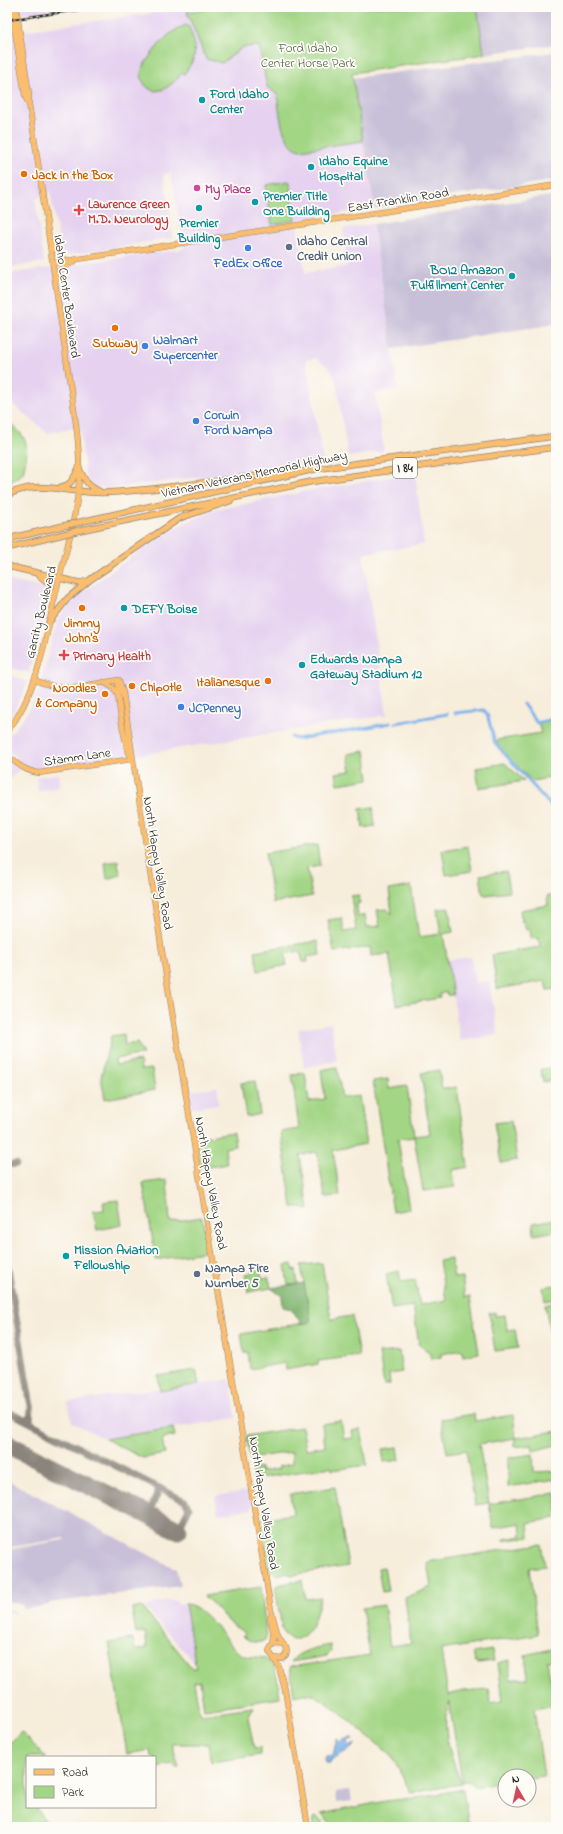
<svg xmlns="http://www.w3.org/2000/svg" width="563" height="1834" viewBox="0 0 563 1834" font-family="'Indie Flower',sans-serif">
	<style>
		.built { fill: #e6d2f0 }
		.industrial { fill: #c8bfd8 }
		.green { fill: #a2d584; stroke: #5f7850; fill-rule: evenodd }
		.forest { fill: #81b672; stroke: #4e6947 }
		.water { fill: #7cb1ea; stroke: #4c6683 }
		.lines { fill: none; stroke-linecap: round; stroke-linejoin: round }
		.stream { stroke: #7cb1ea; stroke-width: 1 }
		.canal { stroke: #7cb1ea; stroke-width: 3 }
		.taxiway { stroke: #8a847c; stroke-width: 7 }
		.runway { stroke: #8a847c; stroke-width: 19 }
		.major-casing { stroke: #8a847c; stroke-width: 6 }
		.highway-casing { stroke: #8a847c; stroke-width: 7 }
		.major { stroke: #fbbd6e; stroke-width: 5 }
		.highway { stroke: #fbbd6e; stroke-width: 5.5 }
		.rail-casing { stroke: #1c1c1c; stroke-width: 2.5 }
		.rail { stroke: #fdfcf7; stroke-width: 1; stroke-dasharray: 3; stroke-linecap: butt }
		.highway-bridge-casing { stroke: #8a847c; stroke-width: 7; stroke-linecap: butt }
		.highway-bridge { stroke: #fbbd6e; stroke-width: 5.5 }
		.culture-dot { fill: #0f9aa8; stroke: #fdfcf7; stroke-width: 1.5 }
		.food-dot { fill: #e8710a; stroke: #fdfcf7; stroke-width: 1.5 }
		.hotel-dot { fill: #d1479c; stroke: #fdfcf7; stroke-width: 1.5 }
		.health-dot { fill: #e0444e; stroke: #fdfcf7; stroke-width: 1.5 }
		.service-dot { fill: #5c6f8a; stroke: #fdfcf7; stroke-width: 1.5 }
		.shop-dot { fill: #3f7fe0; stroke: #fdfcf7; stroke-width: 1.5 }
		.labels { text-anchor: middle; stroke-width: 3.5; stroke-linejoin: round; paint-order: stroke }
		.shield { fill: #fdfcf7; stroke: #605f5e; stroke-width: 1 }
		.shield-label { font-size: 12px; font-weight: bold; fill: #1c1c1c }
		.park-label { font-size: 13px; fill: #4b5d40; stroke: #fdfcf7 }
		.culture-label { font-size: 13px; font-weight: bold; fill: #0d838f; stroke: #fdfcf7; text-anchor: start }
		.food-label { font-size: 13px; font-weight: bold; fill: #c56008; stroke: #fdfcf7; text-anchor: start }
		.hotel-label { font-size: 13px; font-weight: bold; fill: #b23c85; stroke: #fdfcf7; text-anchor: start }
		.street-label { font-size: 13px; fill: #1c1c1c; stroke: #fdfcf7 }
		.health-label { font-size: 13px; font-weight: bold; fill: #be3a42; stroke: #fdfcf7; text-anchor: start }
		.service-label { font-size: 13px; font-weight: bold; fill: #4e5e75; stroke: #fdfcf7; text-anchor: start }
		.shop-label { font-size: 13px; font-weight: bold; fill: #366cbe; stroke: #fdfcf7; text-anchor: start }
	</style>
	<rect width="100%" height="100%" fill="#fdfcf7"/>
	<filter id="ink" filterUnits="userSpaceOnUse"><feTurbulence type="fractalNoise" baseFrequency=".025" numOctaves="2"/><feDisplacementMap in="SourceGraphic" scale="8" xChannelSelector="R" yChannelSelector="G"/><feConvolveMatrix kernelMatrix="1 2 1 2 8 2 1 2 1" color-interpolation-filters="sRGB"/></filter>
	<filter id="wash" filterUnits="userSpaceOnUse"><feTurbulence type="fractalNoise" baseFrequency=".012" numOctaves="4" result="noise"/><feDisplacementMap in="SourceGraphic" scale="16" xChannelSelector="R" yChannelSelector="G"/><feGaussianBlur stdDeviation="0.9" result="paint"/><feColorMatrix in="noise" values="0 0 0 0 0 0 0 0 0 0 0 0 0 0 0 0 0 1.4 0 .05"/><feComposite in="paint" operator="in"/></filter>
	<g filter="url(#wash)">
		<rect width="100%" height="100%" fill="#f7eddb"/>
		<!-- built -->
		<path class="built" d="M 21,7 L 71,7 L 22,14 Z
			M 199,7 L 341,7 L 375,208 L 296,220 L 305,273 L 348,266 L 343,229 L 373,224 L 398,389 L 375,393 L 384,451 L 348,457 L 336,380 L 328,367 L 316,358 L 306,360 L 323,461 L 107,489 L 94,486 L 88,481 L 85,474 L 80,427 L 48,433 L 7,400 L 7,274 L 184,249 L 171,173 L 163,174 L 170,207 L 172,238 L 64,256 L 61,252 L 50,191 L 35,200 L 44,262 L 7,268 L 7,33 Z
			M 415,473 L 424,544 L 363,554 L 387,715 L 44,770 L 24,765 L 7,749 L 7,738 L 29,710 L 38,692 L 58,618 L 75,598 L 158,538 L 187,522 L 215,510 L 302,492 Z
			M 7,577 L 11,581 L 42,588 L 47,585 L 49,589 L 29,673 L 7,667 Z
			M 7,674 L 28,682 L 17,705 L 7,722 Z
			M 7,759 L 19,770 L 7,782 Z
			M 58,774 L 60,787 L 38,791 L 36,777 Z
			M 471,957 L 475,983 L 489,981 L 498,1035 L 460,1041 L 447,960 Z
			M 331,1023 L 337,1061 L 304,1067 L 298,1029 Z
			M 217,1087 L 219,1104 L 191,1108 L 189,1095 L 191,1091 Z
			M 230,1379 L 236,1418 L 105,1439 L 72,1422 L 68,1402 L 159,1388 L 160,1391 Z
			M 249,1491 L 252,1509 L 218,1514 L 215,1496 Z
			M 176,1600 L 178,1605 L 185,1604 L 195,1661 L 192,1660 L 145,1607 L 151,1606 L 151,1604 Z"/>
		<!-- industrial -->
		<path class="industrial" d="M 477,7 L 556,7 L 556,44 L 484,54 Z
			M 556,52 L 556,180 L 375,208 L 352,78 Z
			M 556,195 L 556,324 L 392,349 L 373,224 Z
			M 7,1480 L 176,1569 L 180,1586 L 49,1603 L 49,1605 L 24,1609 L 23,1605 L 7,1601 L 7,1550 L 64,1540 L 64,1538 L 7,1548 Z
			M 347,1790 L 350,1790 L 352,1801 L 337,1803 L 336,1792 Z"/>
		<!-- green -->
		<path class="green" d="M 221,7 L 477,7 L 484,54 L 352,73 L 363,141 L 300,150 C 280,143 280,112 277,94 L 267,87 L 259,46 L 243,47 L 222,63 L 206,59 L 187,12 Z
			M 186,25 L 189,27 C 197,48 198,56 184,74 L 182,73 C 175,82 158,100 145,85 C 143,82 141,78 141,74 C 141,65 162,40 170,34 C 175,30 180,28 186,25 Z
			M 289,181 L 291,185 L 295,220 L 272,225 L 266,185 Z
			M 7,421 C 30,438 29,447 23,473 L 7,485 Z
			M 556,718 L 556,777 L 532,781 L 498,748 L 497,740 L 541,733 L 538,722 Z
			M 365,751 L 369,779 L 338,784 L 336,773 L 351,771 L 348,754 Z
			M 505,763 L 524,781 L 479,788 L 476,768 Z
			M 373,807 L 375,826 L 363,828 L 360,809 Z
			M 317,845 L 320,866 L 307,868 L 312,896 L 273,903 L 265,853 Z
			M 468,846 L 472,871 L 446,875 L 442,850 Z
			M 119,861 L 118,864 L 121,875 L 107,879 L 105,863 Z
			M 506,871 L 509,892 L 486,895 L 483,894 L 480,875 Z
			M 411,886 L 419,937 L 441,934 L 437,909 L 449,908 L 453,932 L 443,934 L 453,995 L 447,995 L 446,992 L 440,994 L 440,998 L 397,1005 L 389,954 L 371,956 L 370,947 L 334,952 L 328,920 L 342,918 L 344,932 L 356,930 L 351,896 L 358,895 L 360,903 L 357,904 L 358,917 L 365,915 L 367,927 L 380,926 L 377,910 L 387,909 L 392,914 L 389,890 Z
			M 556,895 L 556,989 L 547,990 L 545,981 L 497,989 L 492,955 L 540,947 L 539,938 L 531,939 L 530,929 L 526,930 L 524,922 L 522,922 L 520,910 L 548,905 L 547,896 Z
			M 318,941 L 320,955 L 307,957 L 308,962 L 303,962 L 300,951 L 285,954 L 287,965 L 258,971 L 255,951 Z
			M 124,1034 L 125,1045 L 137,1043 L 143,1054 L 115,1059 L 116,1065 L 140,1061 L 141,1070 L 152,1069 L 155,1090 L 105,1099 L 101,1077 L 111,1036 Z
			M 337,1067 L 342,1098 L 359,1096 L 366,1144 L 333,1150 L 340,1196 L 325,1197 L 317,1152 L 300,1155 L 309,1210 L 302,1207 L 292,1207 L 281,1132 L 299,1129 L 292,1075 L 305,1073 L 309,1102 L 325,1099 L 321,1070 Z
			M 556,1067 L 556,1079 L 543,1082 L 541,1069 Z
			M 439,1070 L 442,1089 L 457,1087 L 468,1167 L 453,1170 L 455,1187 L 423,1191 L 414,1137 L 398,1139 L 409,1209 L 393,1212 L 373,1081 L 388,1079 L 389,1089 L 407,1086 L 414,1136 L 430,1134 L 421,1073 Z
			M 255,1081 L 260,1114 L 246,1117 L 241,1083 Z
			M 511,1121 L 517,1160 L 501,1163 L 494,1123 Z
			M 233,1132 L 235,1146 L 225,1148 L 227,1164 L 201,1168 L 196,1138 Z
			M 167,1180 L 170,1222 L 202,1217 L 208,1251 L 156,1260 L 143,1183 Z
			M 118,1200 L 122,1225 L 97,1230 L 93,1211 L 104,1210 L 103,1202 Z
			M 556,1219 L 556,1231 L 534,1235 L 533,1223 Z
			M 451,1259 L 454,1278 L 462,1277 L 465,1297 L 470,1297 L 479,1353 L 463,1356 L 462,1350 L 441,1354 L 441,1357 L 431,1359 L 429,1352 L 419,1345 L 413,1306 L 392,1309 L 386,1274 L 399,1271 L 401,1282 L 415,1280 L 420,1305 L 446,1300 L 439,1261 Z
			M 322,1263 L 331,1319 L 352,1316 L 359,1356 L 318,1361 L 318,1364 L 286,1370 L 285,1363 L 250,1369 L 248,1352 L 244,1353 L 241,1334 L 310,1322 L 301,1265 Z
			M 292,1264 L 293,1271 L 296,1270 L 298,1284 L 288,1285 L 285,1265 Z
			M 258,1267 L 260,1268 L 262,1278 L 269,1277 L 271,1288 L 248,1292 L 245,1274 L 251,1273 Z
			M 556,1285 L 556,1299 L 545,1301 L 543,1287 Z
			M 553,1303 L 556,1307 L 556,1331 L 550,1332 L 545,1305 Z
			M 495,1312 L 495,1316 L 505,1315 L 507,1330 L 515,1329 L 518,1348 L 495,1351 L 489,1313 Z
			M 399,1351 L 402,1372 L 389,1374 L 390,1384 L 384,1385 L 379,1353 Z
			M 196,1370 L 199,1384 L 160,1391 L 158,1376 Z
			M 474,1414 L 475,1421 L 513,1415 L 516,1438 L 556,1431 L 556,1445 L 533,1451 L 532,1445 L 514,1447 L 514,1442 L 516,1440 L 516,1438 L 479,1444 L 489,1503 L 475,1505 L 466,1450 L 447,1453 L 441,1419 Z
			M 341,1421 L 344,1439 L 353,1438 L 352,1431 L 361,1429 L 367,1465 L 332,1470 L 331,1467 L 253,1479 L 252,1470 L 260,1468 L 261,1472 L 279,1469 L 279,1466 L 292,1464 L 292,1452 L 250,1458 L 246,1436 L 302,1427 L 306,1449 L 325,1446 L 322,1424 Z
			M 173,1428 L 175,1436 L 162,1439 L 165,1454 L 143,1458 L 105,1439 Z
			M 398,1447 L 400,1460 L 384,1462 L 382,1449 Z
			M 533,1454 L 534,1472 L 556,1471 L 556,1479 L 508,1487 L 508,1458 Z
			M 335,1487 L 348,1566 L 292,1575 L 286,1573 L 275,1575 L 273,1572 L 268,1571 L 260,1519 L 293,1514 L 290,1494 Z
			M 556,1493 L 556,1518 L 528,1523 L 529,1537 L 503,1541 L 503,1539 L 521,1536 L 520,1523 L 493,1528 L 489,1504 Z
			M 541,1544 L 545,1566 L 529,1568 L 538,1634 L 441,1650 L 448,1695 L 463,1691 L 488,1689 L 491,1703 L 503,1701 L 498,1663 L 510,1660 L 510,1679 L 528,1679 L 525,1655 L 556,1648 L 556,1660 L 547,1661 L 555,1705 L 534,1709 L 544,1776 L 529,1778 L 529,1776 L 505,1776 L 505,1782 L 475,1787 C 471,1781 468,1781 461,1782 L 462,1784 L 411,1793 L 391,1755 L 328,1703 L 314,1695 L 304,1694 L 294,1696 L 290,1667 L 370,1655 L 362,1608 L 384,1605 L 390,1646 L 411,1643 L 405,1598 L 431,1587 L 427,1562 ZM 449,1702 L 462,1781 L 461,1782 C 451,1759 440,1725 449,1702 Z
			M 384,1567 L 388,1591 L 382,1592 L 378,1568 Z
			M 302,1580 L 305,1599 L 321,1597 C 315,1614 313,1638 292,1640 L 284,1634 L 282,1628 L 275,1587 L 277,1585 Z
			M 261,1587 L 265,1625 L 267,1634 L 266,1639 C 258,1646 250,1641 242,1636 L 244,1634 C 242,1630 238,1629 234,1626 C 223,1618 216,1605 205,1597 L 204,1596 Z
			M 185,1604 C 202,1603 226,1641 238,1652 C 249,1660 253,1655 263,1658 C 278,1663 278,1686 280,1698 L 204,1709 L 200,1681 L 194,1682 L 199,1710 L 202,1714 L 253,1707 L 254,1708 L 248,1717 L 254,1748 L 260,1747 L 260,1755 L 211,1762 L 208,1744 L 172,1744 L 179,1767 L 176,1768 L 173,1764 L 155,1767 L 155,1757 L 151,1757 L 150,1750 L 127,1754 L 109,1643 L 133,1639 L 135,1650 L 147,1648 L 145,1632 L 136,1634 L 132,1609 L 142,1607 L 192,1668 L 196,1668 Z
			M 330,1645 L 331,1652 L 327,1656 L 291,1662 C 297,1651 319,1647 330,1645 Z
			M 492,1650 L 494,1661 L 478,1663 L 475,1661 L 473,1653 Z
			M 21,1732 L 46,1757 L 27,1757 L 27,1807 L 35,1807 L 46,1821 L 14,1827 L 13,1824 L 7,1820 L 7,1742 L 9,1744 Z
			M 463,1789 L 469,1827 L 333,1827 L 321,1814 L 386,1801 L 423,1797 Z
			M 317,1817 L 326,1827 L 314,1827 L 313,1818 Z"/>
		<!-- forest -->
		<path class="forest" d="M 304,1283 L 311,1322 L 302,1324 L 291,1309 L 283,1307 L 282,1296 L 271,1288 Z"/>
		<!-- water -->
		<path class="water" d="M 351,1737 L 353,1739 L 349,1740 L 348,1744 L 351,1746 L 356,1744 L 353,1747 L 330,1761 L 330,1763 L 326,1763 L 325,1759 L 326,1756 L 333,1755 L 337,1738 L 339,1742 Z"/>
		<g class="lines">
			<!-- stream -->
			<path class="stream" d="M 7,1610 L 14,1614"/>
			<!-- canal -->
			<path class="canal" d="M 523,704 L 537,723 L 556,718
				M 455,713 L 484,710 L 487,714 L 495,743 L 553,808
				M 396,723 L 447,714
				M 329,734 L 391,723
				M 291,737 L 298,739 L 326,734"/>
			<!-- taxiway -->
			<path class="taxiway" d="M 7,1165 L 16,1164
				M 7,1262 L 31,1407 L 30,1422
				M 7,1411 L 185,1501 L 189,1508 L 181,1524 L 175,1528
				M 148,1515 L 160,1488"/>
			<!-- runway -->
			<path class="runway" d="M 7,1444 L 178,1530"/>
		</g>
	</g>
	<g filter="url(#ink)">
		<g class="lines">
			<!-- major casing -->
			<g class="major-casing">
				<path id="major" d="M 11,7 L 25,95 L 28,103
					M 52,245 L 60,257 L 67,260
					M 53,263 L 556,185
					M 56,280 L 61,269 L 75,261
					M 34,680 L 55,687 L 69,688 L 119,680
					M 119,680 L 123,693 L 161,945 L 271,1610 L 278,1635 L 283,1643
					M 119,680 C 115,692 125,749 132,759
					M 104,682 L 113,688 L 118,695
					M 7,732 C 35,696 44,649 53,605 C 61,567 74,530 78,492 C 83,445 71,397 65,350 C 53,268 42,186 29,104 L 29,94 L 16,7
					M 7,755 C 17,764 25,771 39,773 L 132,759
					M 270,1617 L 274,1635 L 273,1644
					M 274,1658 L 282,1659 C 288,1655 288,1649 284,1644 L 275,1643 L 271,1646 L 269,1651 L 279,1667 L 285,1690 L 308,1827"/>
			</g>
			<!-- highway casing -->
			<g class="highway-casing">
				<path id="highway" d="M 79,468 C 84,479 87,486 99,491
					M 61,487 C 72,485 74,477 79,468
					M 7,495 C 33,482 52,489 79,491 C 92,493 105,493 118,492 C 174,488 230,479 286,472
					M 80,522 L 316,469 L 556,436
					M 76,531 L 310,482 L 556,447
					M 7,539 L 63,526
					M 7,548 L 60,535
					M 7,566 L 80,583 L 87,581
					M 40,576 L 49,583 L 54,599
					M 49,622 L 68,598 L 91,579 L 146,541 L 180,518 L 230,501"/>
			</g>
			<!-- major -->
			<use href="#major" class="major"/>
			<!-- highway -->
			<use href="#highway" class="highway"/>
			<!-- rail casing -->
			<g class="rail-casing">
				<path id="rail" d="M 7,20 L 99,7"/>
			</g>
			<!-- rail -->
			<use href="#rail" class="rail"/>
			<!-- highway-bridge casing -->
			<g class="highway-bridge-casing">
				<path id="highway-bridge" d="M 63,526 L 80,522
					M 60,535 L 76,531"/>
			</g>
			<!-- highway-bridge -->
			<use href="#highway-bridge" class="highway-bridge"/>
		</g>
	</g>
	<!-- markers -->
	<g class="culture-dot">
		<circle cx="202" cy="100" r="4"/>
		<circle cx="311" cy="167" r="4"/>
		<circle cx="255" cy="202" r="4"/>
		<circle cx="199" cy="208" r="4"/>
		<circle cx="512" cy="276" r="4"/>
		<circle cx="124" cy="608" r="4"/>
		<circle cx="302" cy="665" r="4"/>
		<circle cx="66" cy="1256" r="4"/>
	</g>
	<g class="food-dot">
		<circle cx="24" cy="174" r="4"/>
		<circle cx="115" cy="328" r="4"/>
		<circle cx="82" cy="608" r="4"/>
		<circle cx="268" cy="681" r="4"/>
		<circle cx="132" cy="686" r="4"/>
		<circle cx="105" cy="694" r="4"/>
	</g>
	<circle class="hotel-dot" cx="197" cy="188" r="4"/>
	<g class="health-dot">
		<path d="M77 204h4v4h4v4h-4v4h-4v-4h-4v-4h4z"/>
		<path d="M62 649h4v4h4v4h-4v4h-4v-4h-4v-4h4z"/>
	</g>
	<g class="service-dot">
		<circle cx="289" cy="247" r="4"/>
		<circle cx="197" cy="1274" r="4"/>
	</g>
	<g class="shop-dot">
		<circle cx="248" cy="248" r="4"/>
		<circle cx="145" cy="346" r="4"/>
		<circle cx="196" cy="421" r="4"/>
		<circle cx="181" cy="707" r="4"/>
	</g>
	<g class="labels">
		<!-- shield labels -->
		<rect class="shield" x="393" y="458" width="24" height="20" rx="3"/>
		<g class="shield-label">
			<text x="405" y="472">I 84</text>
		</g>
		<!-- park labels -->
		<g class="park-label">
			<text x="308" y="52">Ford Idaho<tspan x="308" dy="15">Center Horse Park</tspan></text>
		</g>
		<!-- culture labels -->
		<g class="culture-label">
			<text x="210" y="98">Ford Idaho<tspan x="210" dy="15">Center</tspan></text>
			<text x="319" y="165">Idaho Equine<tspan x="319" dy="15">Hospital</tspan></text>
			<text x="263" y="200">Premier Title<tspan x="263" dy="15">One Building</tspan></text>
			<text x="199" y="227" text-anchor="middle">Premier<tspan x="199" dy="15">Building</tspan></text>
			<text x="504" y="274" text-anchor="end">BOI2 Amazon<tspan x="504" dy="15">Fulfillment Center</tspan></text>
			<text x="132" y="613">DEFY Boise</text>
			<text x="310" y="663">Edwards Nampa<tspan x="310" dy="15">Gateway Stadium 12</tspan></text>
			<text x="74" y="1254">Mission Aviation<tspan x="74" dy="15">Fellowship</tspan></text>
		</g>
		<!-- food labels -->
		<g class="food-label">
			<text x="32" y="179">Jack in the Box</text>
			<text x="115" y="347" text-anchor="middle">Subway</text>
			<text x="82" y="627" text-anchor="middle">Jimmy<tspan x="82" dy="15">John's</tspan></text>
			<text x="260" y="686" text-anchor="end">Italianesque</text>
			<text x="140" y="691">Chipotle</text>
			<text x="97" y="692" text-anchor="end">Noodles<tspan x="97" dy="15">&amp; Company</tspan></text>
		</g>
		<!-- hotel labels -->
		<g class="hotel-label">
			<text x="205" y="193">My Place</text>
		</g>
		<!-- street labels -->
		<g class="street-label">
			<text transform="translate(398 199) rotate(-9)" y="5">East Franklin Road</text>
			<text transform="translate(68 296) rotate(82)" y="5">Idaho Center Boulevard</text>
			<text transform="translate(254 473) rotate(-12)" y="5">Vietnam Veterans Memorial Highway</text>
			<text transform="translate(40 612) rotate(-76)" y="5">Garrity Boulevard</text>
			<text transform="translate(77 756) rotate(-8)" y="5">Stamm Lane</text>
			<text transform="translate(159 863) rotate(81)" y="5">North Happy Valley Road</text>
			<text transform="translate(212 1183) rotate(80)" y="5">North Happy Valley Road</text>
			<text transform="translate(265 1503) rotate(81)" y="5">North Happy Valley Road</text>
		</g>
		<!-- health labels -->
		<g class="health-label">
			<text x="88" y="208">Lawrence Green<tspan x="88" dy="15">M.D. Neurology</tspan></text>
			<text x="73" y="660">Primary Health</text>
		</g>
		<!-- service labels -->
		<g class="service-label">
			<text x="297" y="245">Idaho Central<tspan x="297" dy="15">Credit Union</tspan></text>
			<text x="205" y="1272">Nampa Fire<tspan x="205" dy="15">Number 5</tspan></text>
		</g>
		<!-- shop labels -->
		<g class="shop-label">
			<text x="248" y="267" text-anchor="middle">FedEx Office</text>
			<text x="153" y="344">Walmart<tspan x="153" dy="15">Supercenter</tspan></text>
			<text x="204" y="419">Corwin<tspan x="204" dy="15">Ford Nampa</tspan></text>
			<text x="189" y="712">JCPenney</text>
		</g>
	</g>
	<!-- margin -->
	<rect width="563" height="1834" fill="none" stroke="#fdfcf7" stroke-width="24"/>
	<!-- legend -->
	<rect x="26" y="1756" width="130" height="52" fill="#fdfcf7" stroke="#a3a29f"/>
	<rect x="34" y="1769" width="20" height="6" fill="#fbbd6e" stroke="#a3a29f"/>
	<text x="62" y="1776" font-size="12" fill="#1c1c1c">Road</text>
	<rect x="34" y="1786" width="20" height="12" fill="#a2d584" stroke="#a3a29f"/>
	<text x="62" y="1796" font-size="12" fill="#1c1c1c">Park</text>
	<!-- north arrow -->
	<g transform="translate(517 1788) rotate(351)"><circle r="19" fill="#fdfcf7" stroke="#a3a29f"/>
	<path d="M0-3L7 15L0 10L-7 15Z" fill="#d1495b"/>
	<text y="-6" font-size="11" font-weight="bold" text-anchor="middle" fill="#1c1c1c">N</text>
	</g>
</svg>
